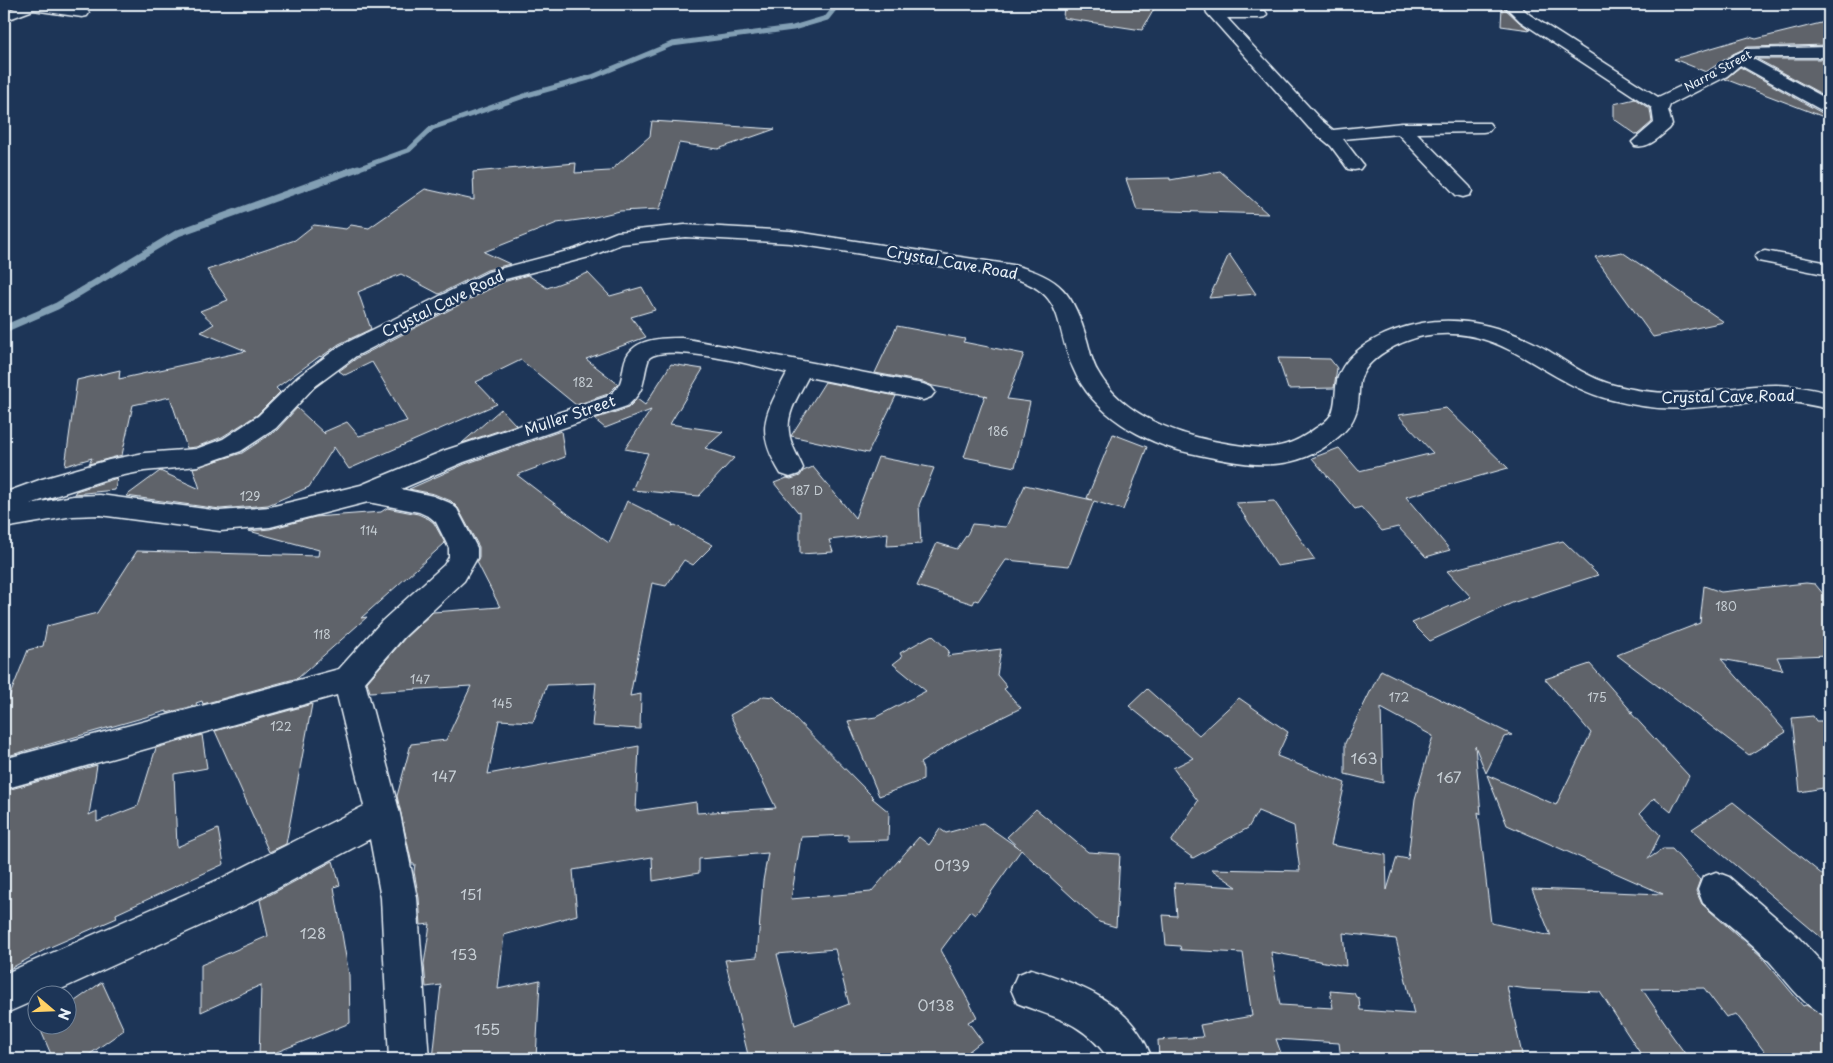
<svg xmlns="http://www.w3.org/2000/svg" width="1833" height="1063" viewBox="0 0 1833 1063" font-family="'Playpen Sans',sans-serif">
	<style>
		.lines { fill: none; stroke-linecap: round; stroke-linejoin: round }
		.stream-far1 { stroke: #829fb4; stroke-width: 5 }
		.stream { stroke: #829fb4; stroke-width: 7 }
		.building { fill: #5f636a; stroke: #e8f1f8; fill-rule: evenodd }
		.minor-casing { stroke: #e8f1f8; stroke-width: 3 }
		.minor { fill: #1d3557; fill-rule: evenodd }
		.labels { text-anchor: middle; stroke-width: 5; stroke-linejoin: round; paint-order: stroke }
		.far-street-label { font-size: 12px; fill: #e8f1f8; stroke: #1d3557 }
		.number-label { font-size: 12px; fill: #c6ced4 }
		.street-label { font-size: 15px; fill: #e8f1f8; stroke: #1d3557 }
		.near-number-label { font-size: 15px; fill: #c6ced4 }
	</style>
	<rect width="100%" height="100%" fill="#1d3557"/>
	<filter id="ink" filterUnits="userSpaceOnUse"><feTurbulence type="fractalNoise" baseFrequency=".02" numOctaves="2"/><feDisplacementMap in="SourceGraphic" scale="10" xChannelSelector="R" yChannelSelector="G"/><feConvolveMatrix kernelMatrix="1 2 1 2 8 2 1 2 1" color-interpolation-filters="sRGB"/></filter>
	<g filter="url(#ink)">
		<g class="lines">
			<!-- stream-far1 -->
			<path class="stream-far1" d="M 354,170 L 409,150 L 432,128 L 527,95 L 592,77 L 672,44 L 793,28 L 827,18 L 838,4"/>
			<!-- stream -->
			<path class="stream" d="M 4,329 L 57,306 L 178,233 L 358,168"/>
		</g>
		<!-- building -->
		<path class="building" d="M 1064,4 L 1157,4 L 1142,30 L 1063,18 Z
			M 1502,6 L 1519,22 L 1530,30 L 1501,26 Z
			M 1829,21 L 1829,45 L 1748,47 L 1733,54 L 1706,72 L 1674,59 L 1749,37 L 1756,39 Z
			M 1757,59 L 1829,59 L 1829,98 Z
			M 1740,67 L 1822,113 L 1829,114 L 1829,119 L 1725,79 Z
			M 1635,99 L 1650,109 L 1652,122 L 1637,135 L 1614,119 L 1614,104 Z
			M 652,121 L 775,129 L 718,149 L 679,143 L 660,209 L 620,211 L 586,219 L 557,223 L 484,252 L 510,264 L 487,270 L 439,294 L 401,274 L 358,292 L 371,329 L 339,344 L 321,357 L 320,356 L 276,388 L 280,392 L 257,415 L 222,437 L 196,447 L 187,448 L 170,397 L 133,405 L 122,455 L 89,464 L 92,458 L 65,466 L 77,380 L 120,370 L 119,379 L 246,351 L 201,332 L 214,324 L 200,311 L 228,300 L 207,270 L 295,240 L 314,225 L 346,229 L 351,225 L 369,228 L 425,189 L 474,200 L 473,172 L 576,163 L 575,173 L 610,171 L 650,136 Z
			M 1220,171 L 1268,214 L 1137,210 L 1126,179 L 1170,178 L 1170,180 Z
			M 1622,252 L 1724,322 L 1653,337 L 1595,257 Z
			M 1229,254 L 1256,294 L 1209,298 Z
			M 588,273 L 610,296 L 642,287 L 655,310 L 631,317 L 646,337 L 586,359 L 618,384 L 608,394 L 576,405 L 521,360 L 476,382 L 497,404 L 349,469 L 334,447 L 309,487 L 268,505 L 220,509 L 126,496 L 160,471 L 200,489 L 193,468 L 242,453 L 277,430 L 297,408 L 325,434 L 324,432 L 347,422 L 359,436 L 407,421 L 372,362 L 345,375 L 339,371 L 357,358 L 503,282 L 528,275 L 547,288 Z
			M 897,326 L 965,339 L 963,342 L 1024,354 L 1007,399 L 1030,402 L 1015,467 L 964,457 L 985,395 L 988,396 L 933,386 L 923,382 L 875,373 Z
			M 1278,358 L 1330,359 L 1337,368 L 1334,388 L 1288,389 Z
			M 671,364 L 703,369 L 670,424 L 723,432 L 705,448 L 734,458 L 699,496 L 632,490 L 648,453 L 625,449 L 651,410 L 605,428 L 594,419 L 628,408 L 637,399 L 645,405 Z
			M 825,382 L 896,396 L 868,453 L 791,436 Z
			M 1446,408 L 1508,468 L 1406,497 L 1450,550 L 1426,557 L 1398,527 L 1382,531 L 1361,507 L 1355,509 L 1312,458 L 1339,448 L 1359,471 L 1433,453 L 1398,415 Z
			M 501,409 L 516,425 L 462,443 Z
			M 561,431 L 565,457 L 517,475 L 576,520 L 609,543 L 627,501 L 673,524 L 672,526 L 675,525 L 713,545 L 693,565 L 684,560 L 666,586 L 652,583 L 630,696 L 641,694 L 640,729 L 592,726 L 596,683 L 547,685 L 533,722 L 499,720 L 488,774 L 639,746 L 636,811 L 696,802 L 697,813 L 776,808 L 730,715 L 764,696 L 774,697 L 874,798 L 872,798 L 889,812 L 888,840 L 848,841 L 848,835 L 801,837 L 791,899 L 871,892 L 919,837 L 929,845 L 940,829 L 946,833 L 983,823 L 1020,849 L 1007,837 L 1036,809 L 1088,852 L 1120,854 L 1116,927 L 1099,922 L 1021,850 L 975,915 L 970,911 L 941,950 L 977,1017 L 968,1022 L 982,1041 L 959,1059 L 749,1059 L 725,960 L 757,957 L 763,881 L 768,853 L 699,859 L 699,873 L 653,881 L 652,857 L 573,870 L 577,915 L 504,935 L 498,989 L 540,980 L 536,1059 L 433,1059 L 441,985 L 426,987 L 424,964 L 430,924 L 421,925 L 419,898 L 414,872 L 415,864 L 412,864 L 397,796 L 411,744 L 446,740 L 471,686 L 370,692 L 367,682 L 405,638 L 433,612 L 500,607 L 477,562 L 479,558 L 479,547 L 458,508 L 451,501 L 434,494 L 409,489 L 465,464 ZM 835,949 L 849,1004 L 795,1025 L 777,954 Z
			M 1113,434 L 1147,447 L 1123,510 L 1094,501 L 1069,566 L 1006,560 L 978,601 L 975,600 L 973,604 L 917,586 L 937,543 L 957,549 L 968,533 L 972,524 L 1006,527 L 1025,485 L 1092,500 L 1087,498 Z
			M 878,457 L 934,468 L 919,505 L 921,544 L 887,546 L 888,533 L 829,540 L 833,552 L 800,554 L 800,511 L 798,512 L 774,483 L 787,478 L 791,479 L 800,476 L 803,471 L 813,467 L 855,518 Z
			M 117,478 L 115,490 L 74,494 L 76,491 Z
			M 1274,501 L 1315,560 L 1277,566 L 1236,503 Z
			M 387,508 L 418,514 L 429,519 L 434,523 L 445,543 L 361,618 L 367,617 L 298,678 L 203,704 L 202,701 L 196,703 L 197,705 L 167,713 L 167,711 L 4,757 L 4,710 L 28,650 L 43,646 L 47,626 L 97,613 L 137,551 L 318,556 L 319,550 L 249,531 L 270,529 L 315,517 L 381,512 Z
			M 1563,541 L 1598,575 L 1512,603 L 1430,641 L 1412,623 L 1471,597 L 1447,571 Z
			M 1806,583 L 1815,584 L 1829,601 L 1829,655 L 1777,657 L 1783,670 L 1721,659 L 1786,732 L 1749,755 L 1617,655 L 1700,623 L 1704,586 L 1721,592 Z
			M 932,635 L 949,651 L 947,656 L 1001,649 L 997,675 L 1007,687 L 1004,689 L 1021,708 L 958,739 L 920,763 L 923,769 L 923,780 L 879,796 L 848,721 L 876,717 L 926,691 L 893,664 L 902,657 L 900,653 Z
			M 1590,664 L 1633,713 L 1630,712 L 1689,776 L 1671,812 L 1654,798 L 1640,813 L 1660,835 L 1648,859 L 1663,849 L 1672,849 L 1700,880 L 1696,891 L 1702,904 L 1761,956 L 1803,1006 L 1806,1005 L 1829,1019 L 1829,1059 L 1770,1059 L 1736,1014 L 1726,1017 L 1704,988 L 1642,989 L 1670,1030 L 1668,1030 L 1689,1059 L 1644,1059 L 1600,992 L 1527,989 L 1507,986 L 1523,1059 L 1341,1059 L 1339,1043 L 1276,1039 L 1283,1059 L 1159,1059 L 1158,1040 L 1203,1037 L 1200,1025 L 1252,1016 L 1243,953 L 1181,950 L 1180,946 L 1166,945 L 1163,915 L 1177,916 L 1174,883 L 1237,887 L 1211,869 L 1300,871 L 1294,826 L 1258,811 L 1248,828 L 1193,858 L 1171,842 L 1198,801 L 1173,768 L 1193,758 L 1129,706 L 1147,689 L 1199,735 L 1239,698 L 1288,732 L 1277,756 L 1345,783 L 1331,845 L 1386,855 L 1387,890 L 1397,857 L 1408,859 L 1415,799 L 1433,736 L 1381,708 L 1383,783 L 1345,774 L 1345,743 L 1381,670 L 1512,735 L 1504,737 L 1486,773 L 1475,746 L 1481,814 L 1478,812 L 1491,923 L 1551,936 L 1532,889 L 1663,894 L 1507,825 L 1487,775 L 1556,805 L 1591,733 L 1545,679 ZM 1343,933 L 1396,939 L 1414,1014 L 1360,1010 L 1359,998 L 1356,997 L 1354,993 L 1330,991 L 1333,1008 L 1280,1005 L 1271,952 L 1346,966 Z
			M 312,704 L 286,844 L 269,852 L 215,731 Z
			M 1813,716 L 1816,721 L 1829,721 L 1829,787 L 1800,792 L 1792,718 Z
			M 202,735 L 207,768 L 174,774 L 177,847 L 218,829 L 224,864 L 116,914 L 117,918 L 48,948 L 4,972 L 4,791 L 97,765 L 89,815 L 97,811 L 97,822 L 138,806 L 156,748 Z
			M 1733,802 L 1829,880 L 1829,944 L 1692,829 Z
			M 333,861 L 340,885 L 334,887 L 349,975 L 350,1023 L 259,1059 L 261,985 L 201,1012 L 201,965 L 268,936 L 260,900 Z
			M 102,982 L 124,1030 L 83,1059 L 53,1059 L 39,1026 L 68,1026 L 68,1006 Z"/>
		<g class="lines">
			<!-- minor casing -->
			<g class="minor-casing">
				<path id="minor" d="M 25,4 L 46,4 L 82,9 L 87,10 L 89,13 L 87,16 L 82,17 L 33,10 L 4,21 L 4,12 Z
					M 1204,4 L 1218,4 L 1220,10 L 1265,11 L 1267,14 L 1265,17 L 1260,18 L 1227,18 L 1321,120 L 1333,130 L 1402,123 L 1489,123 L 1492,127 L 1489,131 L 1483,132 L 1417,133 L 1470,187 L 1472,191 L 1470,195 L 1463,197 L 1456,195 L 1398,134 L 1343,139 L 1363,165 L 1360,169 L 1354,170 L 1348,169 L 1331,146 L 1309,128 L 1207,13 Z
					M 1503,4 L 1518,4 L 1530,15 L 1658,97 L 1715,70 L 1734,55 L 1748,49 L 1829,47 L 1829,57 L 1755,57 L 1751,58 L 1829,100 L 1829,112 L 1823,111 L 1740,65 L 1727,76 L 1670,105 L 1668,110 L 1672,125 L 1669,129 C 1659,137 1649,149 1635,146 L 1632,142 L 1654,123 L 1652,108 L 1520,21 Z
					M 685,225 L 790,231 L 1013,265 C 1061,277 1073,293 1087,340 C 1090,350 1092,363 1098,372 C 1127,424 1198,441 1252,447 C 1278,450 1296,443 1316,428 C 1321,425 1327,421 1331,415 C 1337,404 1334,389 1338,377 C 1350,345 1391,329 1422,323 C 1465,315 1512,329 1549,351 C 1570,364 1590,379 1614,385 C 1633,390 1653,393 1673,393 C 1707,394 1741,385 1776,385 C 1794,385 1812,389 1829,393 L 1829,409 C 1811,405 1794,401 1775,401 C 1745,401 1716,407 1686,408 C 1661,410 1636,406 1612,400 C 1542,383 1503,321 1423,336 C 1401,341 1366,357 1360,381 C 1358,392 1360,404 1355,415 C 1350,428 1340,436 1329,444 C 1286,476 1238,463 1190,453 C 1144,443 1092,414 1073,368 C 1053,323 1068,294 1010,277 L 790,243 L 685,237 L 621,244 L 589,257 L 502,280 L 356,356 L 314,387 L 276,428 L 241,451 L 198,466 L 144,471 L 110,478 L 30,504 L 73,496 L 100,495 L 220,511 L 270,507 L 361,485 L 446,450 L 609,396 C 622,385 621,381 624,365 C 629,338 660,338 682,338 L 923,384 L 931,387 L 935,392 L 931,397 L 923,400 L 808,377 C 800,393 786,413 789,432 C 790,444 798,456 803,468 L 799,474 L 790,477 L 781,474 C 754,430 765,415 787,373 C 761,367 667,342 649,358 C 641,381 648,388 627,406 L 464,462 L 401,489 L 433,496 L 450,503 L 457,509 L 477,548 L 477,558 L 464,581 L 404,637 L 365,682 L 400,814 L 417,898 L 429,1059 L 389,1059 L 381,898 L 370,839 L 248,904 L 46,996 L 38,996 L 38,999 L 4,1014 L 4,974 L 222,878 L 364,806 L 337,695 L 4,789 L 4,759 L 339,669 L 382,621 L 444,565 L 449,557 L 449,548 L 436,522 L 430,517 L 419,512 L 368,502 L 270,527 L 220,531 L 100,515 L 73,516 L 4,528 L 4,493 L 42,479 L 109,460 L 144,453 L 196,449 L 223,439 L 258,416 L 298,377 L 340,346 L 488,272 L 575,249 L 617,232 Z
					M 1765,251 L 1829,263 L 1829,275 L 1758,261 L 1755,257 L 1758,253 Z
					M 1716,872 L 1729,877 L 1796,935 L 1829,970 L 1829,1017 C 1803,1007 1788,982 1770,962 C 1750,941 1725,922 1703,903 L 1698,890 L 1703,877 Z
					M 1031,969 C 1083,985 1133,1004 1152,1059 L 1109,1059 C 1082,1021 1057,1019 1017,1003 L 1011,989 L 1017,975 Z"/>
			</g>
			<!-- minor -->
			<use href="#minor" class="minor"/>
		</g>
	</g>
	<g class="labels">
		<!-- far-street labels -->
		<g class="far-street-label">
			<text transform="translate(1718 71) rotate(-28)" y="4">Narra Street</text>
		</g>
		<!-- number labels -->
		<g class="number-label">
			<text x="583" y="387">182</text>
			<text x="998" y="436">186</text>
			<text x="807" y="495">187 D</text>
			<text x="250" y="501">129</text>
			<text x="369" y="535">114</text>
			<text x="1726" y="611">180</text>
			<text x="322" y="639">118</text>
			<text x="420" y="684">147</text>
			<text x="1399" y="702">172</text>
			<text x="1597" y="702">175</text>
			<text x="502" y="708">145</text>
			<text x="281" y="731">122</text>
		</g>
		<!-- street labels -->
		<g class="street-label">
			<text transform="translate(952 263) rotate(10)" y="5">Crystal Cave Road</text>
			<text transform="translate(443 304) rotate(-26)" y="5">Crystal Cave Road</text>
			<text transform="translate(1728 397) rotate(-1)" y="5">Crystal Cave Road</text>
			<text transform="translate(570 416) rotate(-19)" y="5">Muller Street</text>
		</g>
		<!-- near-number labels -->
		<g class="near-number-label">
			<text x="1364" y="764">163</text>
			<text x="444" y="782">147</text>
			<text x="1449" y="783">167</text>
			<text x="952" y="871">0139</text>
			<text x="471" y="900">151</text>
			<text x="313" y="939">128</text>
			<text x="464" y="960">153</text>
			<text x="936" y="1011">0138</text>
			<text x="487" y="1035">155</text>
		</g>
	</g>
	<!-- margin -->
	<rect width="1833" height="1063" fill="none" stroke="#1d3557" stroke-width="20"/>
	<rect x="10" y="10" width="1813" height="1043" fill="none" stroke="#e8f1f8" stroke-width="2" filter="url(#ink)"/>
	<!-- north arrow -->
	<g transform="translate(52 1010) rotate(109)"><circle r="24" fill="#1d3557" stroke="#6e8097"/>
	<path d="M0-4L9 19L0 12L-9 19Z" fill="#ffd166"/>
	<text y="-8" font-size="14" font-weight="bold" text-anchor="middle" fill="#e8f1f8">N</text>
	</g>
</svg>
